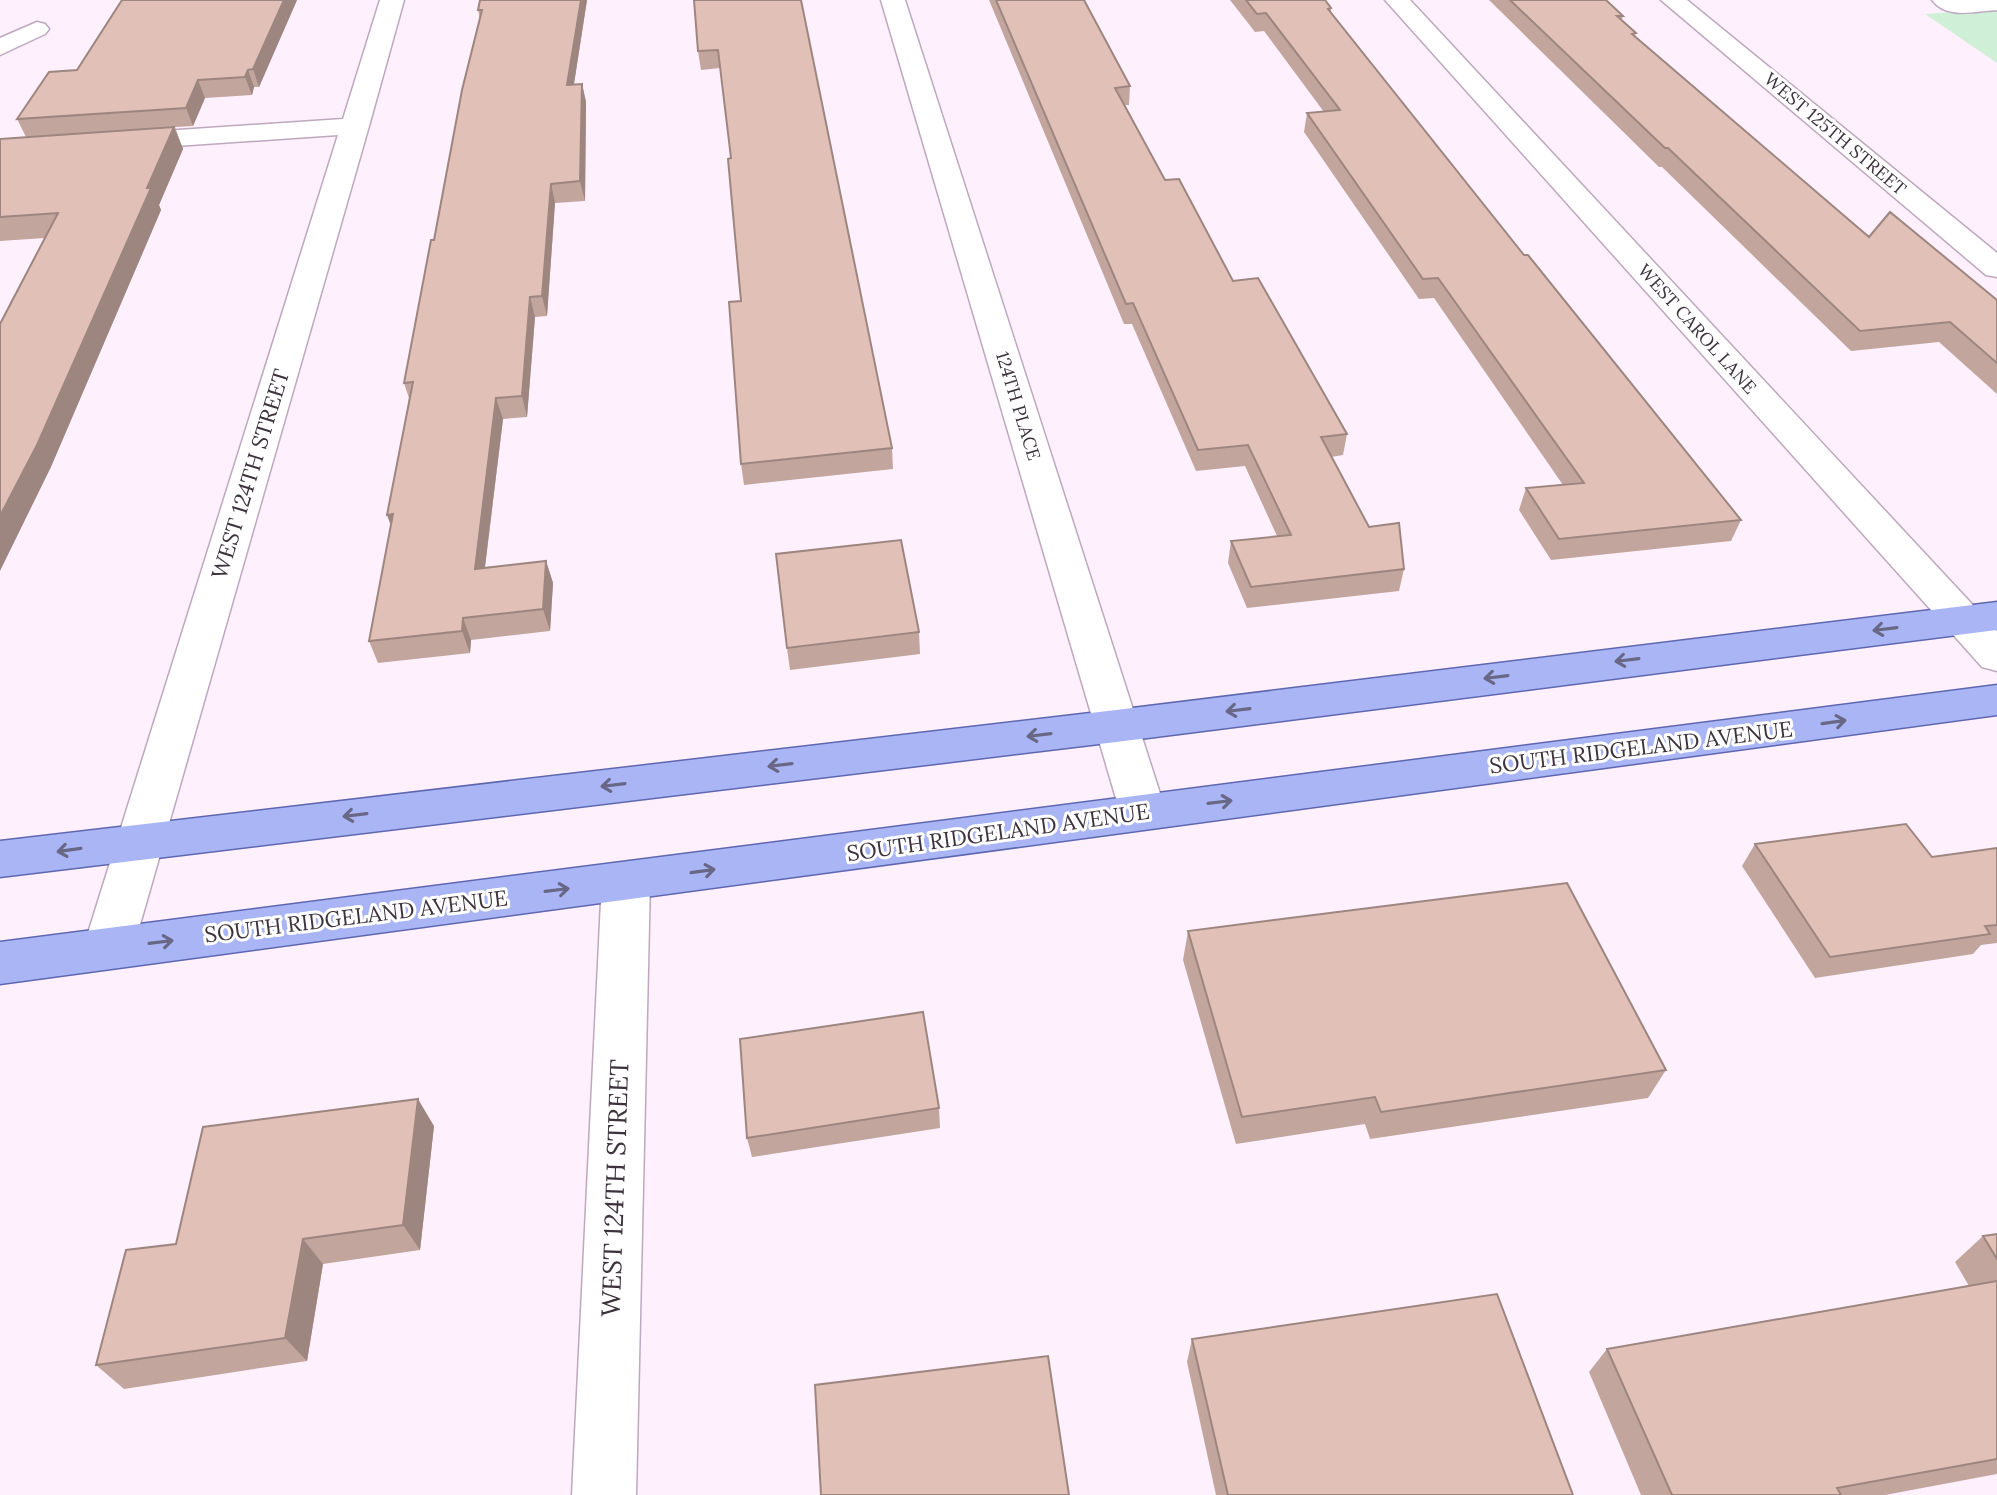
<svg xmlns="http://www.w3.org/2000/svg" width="1997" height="1495" viewBox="0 0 1997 1495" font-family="Lora,serif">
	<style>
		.green { fill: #cff0d7 }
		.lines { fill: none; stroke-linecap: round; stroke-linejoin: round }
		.minor-casing { stroke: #bea8be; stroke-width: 3 }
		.major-casing { stroke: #5e67b0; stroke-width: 3 }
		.minor { fill: #fff; fill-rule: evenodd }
		.major { fill: #a9b5f5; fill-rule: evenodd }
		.wall { fill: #c2a59d }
		.shaded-wall { fill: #9e8680 }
		.building { fill: #e1c0b7; stroke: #9e8680; stroke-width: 2 }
		.oneway { stroke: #686786 }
		.labels { text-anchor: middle; stroke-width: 6; stroke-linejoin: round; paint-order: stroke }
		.far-street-label { font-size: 18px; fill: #3c333c; stroke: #fff }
		.street-label { font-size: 22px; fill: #3c333c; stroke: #fff }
		.near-street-label { font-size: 26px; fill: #3c333c; stroke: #fff }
	</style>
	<rect width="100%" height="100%" fill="#fff0fe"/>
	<!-- green -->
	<path class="green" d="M 1997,9 L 1997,63 L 1925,14 Z"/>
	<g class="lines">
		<!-- minor casing -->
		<g class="minor-casing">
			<path id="minor" d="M 380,0 L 404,0 L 369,126 L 133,949 L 126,963 L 108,969 L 90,963 L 83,949 L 338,135 L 0,158 L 0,142 L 343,119 Z
				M 881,0 L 905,0 L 1166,812 L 1159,824 L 1143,829 L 1127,824 L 1120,812 Z
				M 1385,0 L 1410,0 L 1997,631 L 1997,671 L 1982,667 Z
				M 1661,0 L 1687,0 L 1997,253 L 1997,277 L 1986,275 Z
				M 1932,0 L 1997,0 L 1997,10 C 1975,11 1947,20 1932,0 Z
				M 37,22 L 45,24 L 49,29 L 45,34 L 0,55 L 0,38 Z
				M 626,862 L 643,868 L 650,881 L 636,1495 L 572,1495 L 602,881 L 609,868 Z"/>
		</g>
		<!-- major casing -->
		<g class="major-casing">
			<path id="major" d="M 1997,602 L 1997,630 L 1116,742 L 0,877 L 0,841 L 1116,710 Z
				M 1997,685 L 1997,715 L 0,984 L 0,942 Z"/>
		</g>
		<!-- minor -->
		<use href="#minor" class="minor"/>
		<!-- major -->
		<use href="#major" class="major"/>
	</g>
	<!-- wall -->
	<path class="wall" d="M 297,0 L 259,87 L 254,87 L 252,95 L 205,98 L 193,126 L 175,127 L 183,149 L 159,205 L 161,210 L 50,469 L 45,238 L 0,241 L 0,139 L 26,137 L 17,119 Z
		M 480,0 L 587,0 L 574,84 L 582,84 L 586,102 L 585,201 L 555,203 L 547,316 L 535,317 L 527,417 L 503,419 L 485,568 L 546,561 L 553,583 L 550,631 L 471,640 L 470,653 L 378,663 L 369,641 L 391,526 L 409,398 L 404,383 L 480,19 L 478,10 Z
		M 801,0 L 892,448 L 893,469 L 744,485 L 741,464 L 741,301 L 731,158 L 720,68 L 701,70 L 698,51 Z
		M 989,0 L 1084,0 L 1130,86 L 1129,105 L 1125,105 L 1165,180 L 1233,281 L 1347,434 L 1343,455 L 1331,457 L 1369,527 L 1404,569 L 1399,591 L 1247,608 L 1228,563 L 1231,541 L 1277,536 L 1245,466 L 1196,471 L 1132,324 L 1124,324 Z
		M 1230,0 L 1325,0 L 1331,8 L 1331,12 L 1524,255 L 1741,520 L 1731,541 L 1551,560 L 1519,510 L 1526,488 L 1563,485 L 1434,298 L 1419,299 L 1304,132 L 1307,113 L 1324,112 L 1264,31 L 1255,32 Z
		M 1489,0 L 1606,0 L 1623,16 L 1622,20 L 1636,33 L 1635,36 L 1869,237 L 1997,300 L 1997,394 L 1939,342 L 1851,351 L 1662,167 L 1659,167 Z
		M 919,632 L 920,654 L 790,670 L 787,648 Z
		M 1755,844 L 1932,857 L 1997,848 L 1997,943 L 1981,945 L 1973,954 L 1815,978 L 1742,866 Z
		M 1188,931 L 1666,1070 L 1648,1098 L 1370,1139 L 1365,1124 L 1236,1144 L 1183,960 Z
		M 939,1108 L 940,1128 L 752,1157 L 747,1138 Z
		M 434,1126 L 420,1250 L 323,1264 L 307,1361 L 124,1389 L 96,1365 L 176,1244 Z
		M 1997,1234 L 1997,1474 L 1885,1495 L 1641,1495 L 1589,1372 L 1607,1349 L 1969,1286 L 1955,1262 L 1983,1236 Z
		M 1192,1339 L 1573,1495 L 1216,1495 L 1187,1362 Z"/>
	<!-- shaded-wall -->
	<path class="shaded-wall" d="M 284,0 L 297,0 L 259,87 L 253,69 Z
		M 581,0 L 587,0 L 571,103 L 567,85 Z
		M 248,70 L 254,87 L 252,95 L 245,77 Z
		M 198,80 L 205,98 L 193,126 L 186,108 Z
		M 582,84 L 586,102 L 585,201 L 580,181 Z
		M 174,127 L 183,149 L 159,205 L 161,210 L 50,469 L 0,571 L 0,516 Z
		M 551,184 L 555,203 L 547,316 L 542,296 Z
		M 530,297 L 535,317 L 527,417 L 522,396 Z
		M 496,398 L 503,419 L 482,590 L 475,569 Z
		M 393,514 L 395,537 L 387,515 Z
		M 546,561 L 553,583 L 550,631 L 543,609 Z
		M 463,618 L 471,640 L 470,653 L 462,631 Z
		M 418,1099 L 434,1126 L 420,1250 L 403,1225 Z
		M 303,1239 L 323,1264 L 307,1361 L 285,1338 Z"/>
	<!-- building -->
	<path class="building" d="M 122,0 L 284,0 L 253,69 L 248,70 L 245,77 L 198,80 L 186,108 L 17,119 L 49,72 L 77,70 Z
		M 480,0 L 581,0 L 567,85 L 582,84 L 580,181 L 551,184 L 542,296 L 530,297 L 522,396 L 496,398 L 475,569 L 546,561 L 543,609 L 463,618 L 462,631 L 369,641 L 393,514 L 387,515 L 413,382 L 404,383 L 431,240 L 434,240 L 462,90 L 482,10 L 478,10 Z
		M 694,0 L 801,0 L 892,448 L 741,464 L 729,302 L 741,301 L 728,159 L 731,158 L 718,50 L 698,51 Z
		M 996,0 L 1084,0 L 1130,86 L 1115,88 L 1165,180 L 1179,179 L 1233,281 L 1258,278 L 1347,434 L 1321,437 L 1369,527 L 1399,523 L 1404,569 L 1251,587 L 1231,541 L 1291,535 L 1248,445 L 1198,450 L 1133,303 L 1126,304 Z
		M 1246,0 L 1325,0 L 1331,8 L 1328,9 L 1524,255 L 1528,255 L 1741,520 L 1559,539 L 1526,488 L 1584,483 L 1438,278 L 1423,279 L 1307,113 L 1340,110 L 1266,13 L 1257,14 Z
		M 1510,0 L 1606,0 L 1623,16 L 1617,16 L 1636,33 L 1632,34 L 1869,237 L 1890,212 L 1997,300 L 1997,363 L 1950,322 L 1860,331 L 1668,148 L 1665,148 Z
		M 174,127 L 147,188 L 151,188 L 37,445 L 0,516 L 0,324 L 58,213 L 0,217 L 0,139 Z
		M 901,540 L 919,632 L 787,648 L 776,554 Z
		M 1906,824 L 1932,857 L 1997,848 L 1997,925 L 1985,926 L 1990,934 L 1830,957 L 1755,844 Z
		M 1567,883 L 1666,1070 L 1381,1112 L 1375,1097 L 1242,1117 L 1188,931 Z
		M 923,1012 L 939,1108 L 747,1138 L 740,1039 Z
		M 418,1099 L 403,1225 L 303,1239 L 285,1338 L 96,1365 L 126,1250 L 176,1244 L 203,1127 Z
		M 1997,1234 L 1997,1259 L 1983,1236 Z
		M 1997,1281 L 1997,1459 L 1837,1488 L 1841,1495 L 1672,1495 L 1607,1349 Z
		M 1497,1294 L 1573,1495 L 1228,1495 L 1192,1339 Z
		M 1048,1356 L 1069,1495 L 821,1495 L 815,1385 Z"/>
	<!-- one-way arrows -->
	<defs><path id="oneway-shaft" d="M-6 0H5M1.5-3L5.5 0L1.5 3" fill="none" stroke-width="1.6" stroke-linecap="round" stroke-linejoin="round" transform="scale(2)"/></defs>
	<g class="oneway">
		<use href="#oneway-shaft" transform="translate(1885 629) rotate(173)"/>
		<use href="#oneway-shaft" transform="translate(1627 660) rotate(173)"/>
		<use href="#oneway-shaft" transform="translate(1496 677) rotate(173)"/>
		<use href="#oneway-shaft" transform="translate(1238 710) rotate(173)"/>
		<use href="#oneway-shaft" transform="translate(1834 722) rotate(-8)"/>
		<use href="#oneway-shaft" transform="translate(1039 735) rotate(173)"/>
		<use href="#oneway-shaft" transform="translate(780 765) rotate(173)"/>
		<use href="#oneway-shaft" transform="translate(613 785) rotate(173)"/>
		<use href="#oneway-shaft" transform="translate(1220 802) rotate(-7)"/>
		<use href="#oneway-shaft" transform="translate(355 815) rotate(173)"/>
		<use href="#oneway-shaft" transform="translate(69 850) rotate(172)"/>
		<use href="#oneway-shaft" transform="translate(703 871) rotate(-8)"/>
		<use href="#oneway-shaft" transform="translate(557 890) rotate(-7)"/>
		<use href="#oneway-shaft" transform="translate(161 942) rotate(-7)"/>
	</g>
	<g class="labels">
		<!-- far-street labels -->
		<g class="far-street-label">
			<text transform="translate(1835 134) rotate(40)" y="6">WEST 125TH STREET</text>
			<text transform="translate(1697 329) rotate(48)" y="6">WEST CAROL LANE</text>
			<text transform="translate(1018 406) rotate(73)" y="6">124TH PLACE</text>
		</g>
		<!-- street labels -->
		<g class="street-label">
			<text transform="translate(250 474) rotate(-73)" y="8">WEST 124TH STREET</text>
			<text transform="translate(1641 747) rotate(-7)" y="8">SOUTH RIDGELAND AVENUE</text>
			<text transform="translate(998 832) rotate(-8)" y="8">SOUTH RIDGELAND AVENUE</text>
			<text transform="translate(356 916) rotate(-7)" y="8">SOUTH RIDGELAND AVENUE</text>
		</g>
		<!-- near-street labels -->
		<g class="near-street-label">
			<text transform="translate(615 1188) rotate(-88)" y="9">WEST 124TH STREET</text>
		</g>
	</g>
</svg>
